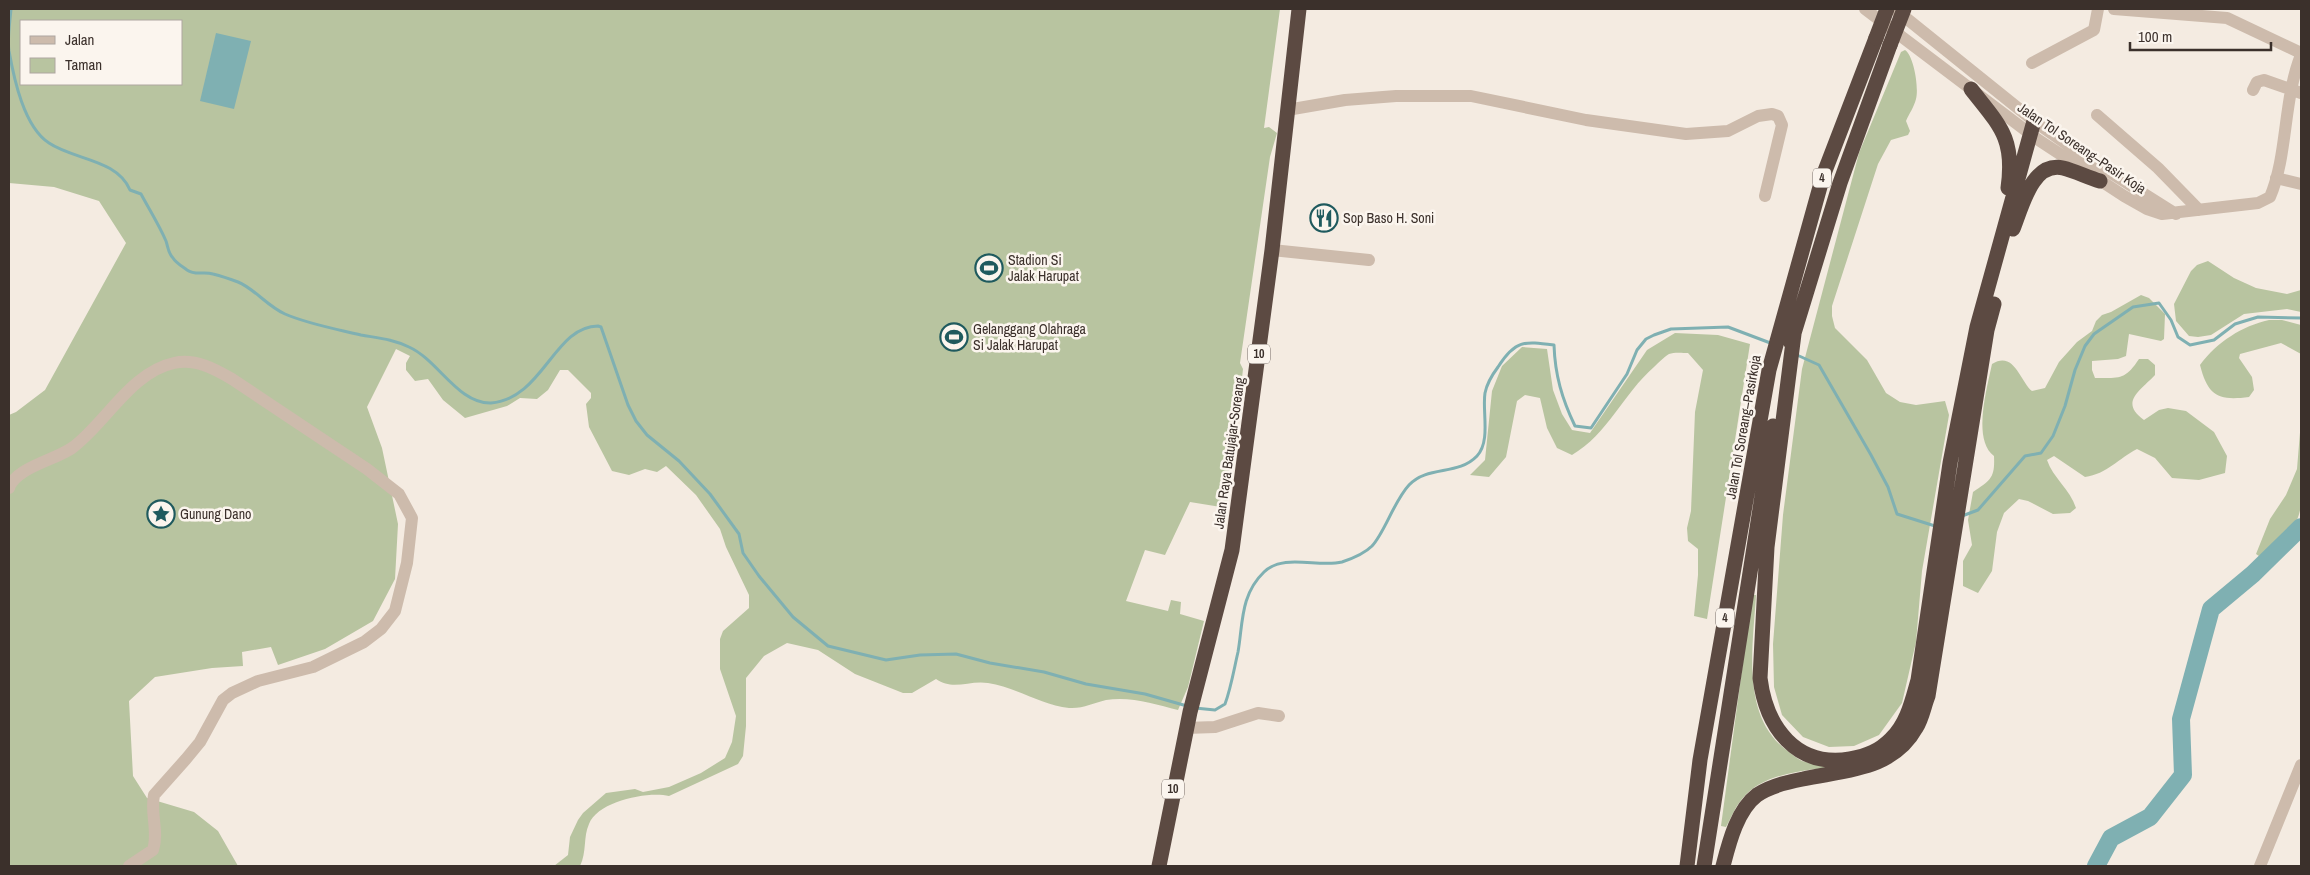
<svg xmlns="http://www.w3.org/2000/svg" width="2310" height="875" viewBox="0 0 2310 875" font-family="'Archivo Narrow',sans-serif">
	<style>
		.green { fill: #b8c4a0; fill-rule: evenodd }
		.water { fill: #7fb0b2 }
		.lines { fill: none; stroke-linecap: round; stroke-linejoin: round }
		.stream { stroke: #7fb0b2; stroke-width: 3 }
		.river { stroke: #7fb0b2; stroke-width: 18 }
		.minor { stroke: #cdbbac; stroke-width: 12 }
		.highway { stroke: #5c4a42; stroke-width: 15 }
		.highway-bridge { stroke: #5c4a42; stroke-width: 15 }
		.labels { text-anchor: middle; stroke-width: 5; stroke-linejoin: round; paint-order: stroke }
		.shield { fill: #fbf5ee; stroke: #756b66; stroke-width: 1 }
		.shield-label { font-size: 12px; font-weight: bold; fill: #3b302b }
		.street-label { font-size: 14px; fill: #3b302b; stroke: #fbf5ee }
		.poi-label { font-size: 14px; fill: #3b302b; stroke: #fbf5ee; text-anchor: start }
	</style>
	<rect width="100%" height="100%" fill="#f4ebe1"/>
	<!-- green -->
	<path class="green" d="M 9,9 L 1280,9 L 1264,128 L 1269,127 L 1277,133 L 1270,157 L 1240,363 L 1243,369 L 1227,508 L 1190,502 L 1165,555 L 1145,550 L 1126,601 L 1168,611 L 1171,600 L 1181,602 L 1180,614 L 1204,621 L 1188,687 L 1178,710 C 1155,704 1130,696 1106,700 C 1093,703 1083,709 1069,708 C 1041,705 1016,687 988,683 C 969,680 953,691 936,679 L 912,693 L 903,693 L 855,674 L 818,650 L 787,643 L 764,656 L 746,678 L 746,726 L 743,756 L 738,764 L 669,796 C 648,791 598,801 589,824 C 583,837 587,852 580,866 L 554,866 L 568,855 L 570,837 L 578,820 L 583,813 L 606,793 L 635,789 L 643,792 L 669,787 L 701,773 L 725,758 L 732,742 L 736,716 L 720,669 L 720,639 L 723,631 L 749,608 L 749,595 L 726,547 L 720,529 L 696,495 L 666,466 L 657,472 L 645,469 L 629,475 L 612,471 L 589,427 L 586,404 L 591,398 L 591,393 L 568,370 L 560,370 L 548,390 L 537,399 L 520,398 L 507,406 L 465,418 L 443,400 L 428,379 L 415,381 L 406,370 L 406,363 L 410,356 L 396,349 L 367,407 L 382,448 L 398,524 L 395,579 L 373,621 L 325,649 L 278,665 L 271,647 L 242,652 L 243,666 L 212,668 L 155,677 L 129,701 L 133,776 L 147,798 L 194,812 L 218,831 L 238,866 L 9,866 L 9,415 L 16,412 L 45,390 L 126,243 L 99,201 L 54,187 L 9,183 ZM 21,21 L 181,21 L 181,84 L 21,84 Z
		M 1905,50 C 1914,56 1919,88 1916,99 C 1914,107 1909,114 1906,121 L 1910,131 L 1908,135 L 1891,140 L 1878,164 L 1832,306 L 1832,316 L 1835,328 L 1867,360 L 1886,393 L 1900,402 L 1916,405 L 1945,401 L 1949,415 L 1922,571 L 1916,642 L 1902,703 L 1879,735 L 1854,746 L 1829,747 L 1803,737 L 1782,715 L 1774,687 L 1773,644 L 1783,515 L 1802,369 L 1859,153 L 1901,52 Z
		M 2208,261 L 2234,278 L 2256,288 L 2287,294 L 2301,290 L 2301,312 L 2287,309 L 2244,314 L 2211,335 L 2198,337 L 2189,336 L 2176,321 L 2174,304 L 2191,271 L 2197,265 Z
		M 2141,295 L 2149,298 L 2165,314 L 2164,339 L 2161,341 L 2129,334 L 2126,356 L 2118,359 L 2092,361 L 2092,370 L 2095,378 C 2120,378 2125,380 2139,359 L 2148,359 L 2155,365 L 2155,375 C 2140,391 2119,402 2144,420 L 2159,410 L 2168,408 L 2186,411 L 2214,432 L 2227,456 L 2225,473 L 2199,480 L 2172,478 L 2155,458 L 2137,449 C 2119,458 2107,474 2085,477 L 2054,456 L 2047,460 C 2053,478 2070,489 2076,508 L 2070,513 L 2053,514 L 2028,501 L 2019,499 L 2004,513 L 1997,532 L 1992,571 L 1978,593 L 1963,586 L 1963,561 L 1972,545 L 1968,520 L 1973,492 C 1991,480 1995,478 1994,456 C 1972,440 1987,388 1992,364 C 2014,350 2020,381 2032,391 L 2045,388 L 2059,362 L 2077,342 L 2092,331 L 2096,321 L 2102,315 L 2111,312 Z
		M 2269,320 L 2282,320 L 2301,325 L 2301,354 L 2281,343 L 2240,354 L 2239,358 L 2252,377 L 2254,390 L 2249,397 C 2218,401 2208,396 2200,365 C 2217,342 2242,326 2269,320 Z
		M 1675,333 L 1718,335 L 1750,344 L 1707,619 L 1694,616 L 1698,575 L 1698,549 L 1688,541 L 1687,528 L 1691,511 L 1695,412 L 1703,370 L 1688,353 C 1683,353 1674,352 1669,354 C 1664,357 1658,363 1654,367 C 1623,394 1608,434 1572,455 L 1557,448 L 1547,428 L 1540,398 L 1525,395 L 1517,401 L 1506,457 L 1489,477 L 1470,475 L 1485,460 L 1492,391 L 1502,366 L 1522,347 L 1547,349 L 1553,390 L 1562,414 L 1572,430 L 1590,433 L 1647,350 Z
		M 2301,420 C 2301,448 2308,498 2296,522 C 2290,533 2270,549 2259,556 L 2256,554 L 2270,519 L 2286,495 L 2297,469 Z
		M 1752,595 L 1756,595 C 1753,647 1740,718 1789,752 C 1793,755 1798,759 1802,761 C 1818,766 1836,765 1852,765 C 1817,770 1766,769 1742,799 C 1735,807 1731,818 1726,827 L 1721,826 Z"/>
	<!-- water -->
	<path class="water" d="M 216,33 L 251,41 L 234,109 L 200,101 Z"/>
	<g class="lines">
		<!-- stream -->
		<path class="stream" d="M 11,9 C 10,22 7,38 9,51 C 14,79 24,127 49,143 C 74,160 117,159 130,190 L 141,194 C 149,209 159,225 166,241 C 168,247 168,253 173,258 C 176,263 183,267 187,270 C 196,276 203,271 213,274 C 221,276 230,279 238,282 C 255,289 267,306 285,314 C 308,324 336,329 361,335 C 378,338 393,339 409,347 C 438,360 458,404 491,403 C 543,399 554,326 598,326 L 601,327 L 628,405 L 636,421 L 647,435 L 679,461 L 710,494 L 739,534 L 743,553 L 759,576 L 793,617 L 828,646 L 886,660 L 920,655 L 956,654 L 990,663 L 1044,672 L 1086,684 L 1145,694 L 1187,706
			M 1797,355 L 1819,365 L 1871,455 L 1888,487 L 1897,514 L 1935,526
			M 1962,516 L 1978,510 L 2025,456 L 2041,453 L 2053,436 L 2065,406 L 2075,370 L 2085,346 L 2094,334 L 2133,307 L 2159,303 L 2171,320 L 2178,337 L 2190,345 L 2214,340 L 2235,324 L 2258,317 L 2301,318
			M 1195,708 L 1215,710 L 1225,704 C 1231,688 1234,669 1238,652 C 1243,624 1240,595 1264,572 C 1283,553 1319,568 1342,562 C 1351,559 1365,553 1372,546 C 1385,532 1394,501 1409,485 C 1428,465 1458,476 1477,456 C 1491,441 1482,411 1485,393 C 1487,383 1492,375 1498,367 C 1515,340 1524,341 1554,345 C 1555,375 1562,399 1575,426 L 1591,428 L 1627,374 L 1637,350 L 1646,339 L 1654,335 L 1671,329 L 1728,327 L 1773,344"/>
		<!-- river -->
		<path class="river" d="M 2096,866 L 2111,838 L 2150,817 L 2183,775 L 2181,719 L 2211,609 L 2253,574 L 2301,527"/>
		<!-- minor -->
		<path class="minor" d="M 1865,9 L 2037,139 L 2124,196 L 2147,209 L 2162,214 L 2258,203 L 2270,197 C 2288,155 2283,100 2301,55
			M 2114,9 L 2227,18 L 2301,53
			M 1896,10 L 2034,121 L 2081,154 L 2176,214
			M 2032,63 L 2094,30 L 2098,9
			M 2253,90 L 2257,82 L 2264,80 L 2301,93
			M 1287,110 L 1345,100 L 1396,96 L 1471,96 L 1586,120 L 1686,134 L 1728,131 L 1758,116 L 1772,114 L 1778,116 L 1782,125 L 1765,196
			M 2097,115 L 2158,168 L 2199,210
			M 2276,178 L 2301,184
			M 1272,250 L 1369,260
			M 9,488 C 15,468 55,460 72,448 C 105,424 131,372 174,363 C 195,358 215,369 232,379 L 367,469 L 399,494 L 412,518 L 407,563 L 395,611 L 381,629 L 364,642 L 313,667 L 258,681 L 232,693 L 223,700 L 200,742 L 186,759 L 154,795 C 150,814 159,831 153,850 L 129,866
			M 1186,728 L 1215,727 L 1258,713 L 1279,716
			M 2260,866 L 2301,765"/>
		<!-- highway -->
		<path class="highway" d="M 1971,89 C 2000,126 2015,138 2008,188
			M 2013,229 C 2022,207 2032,161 2063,168 C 2075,171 2087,177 2100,181
			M 1794,334 L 1767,547 L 1760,678 C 1766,727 1796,768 1850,759 C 1867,756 1879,751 1891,739 C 1907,724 1912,701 1918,680 L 1950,463 L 1977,327 L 2034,121
			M 1791,343 L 1840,183 L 1890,45
			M 1159,866 L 1190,712 L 1232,550 L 1272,250 L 1299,9
			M 1687,866 L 1700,760 L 1769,370 L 1823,176 L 1876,38
			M 1704,866 L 1773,426
			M 1723,866 C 1729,843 1737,810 1757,795 C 1770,786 1787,782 1803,779 C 1845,770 1893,770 1916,728 C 1922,719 1924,706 1928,696 L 1987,330 L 1994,304"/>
		<!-- highway-bridge -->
		<path class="highway-bridge" d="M 1876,38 L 1887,9
			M 1890,45 L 1904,9"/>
	</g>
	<!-- icons -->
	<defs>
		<g id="restaurant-ring" transform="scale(1.4375)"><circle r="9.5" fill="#fbf5ee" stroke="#1f5a5e" stroke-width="1.5"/><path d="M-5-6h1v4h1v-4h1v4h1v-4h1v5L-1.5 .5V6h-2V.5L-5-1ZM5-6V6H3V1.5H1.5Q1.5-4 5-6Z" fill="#1f5a5e"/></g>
		<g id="stadium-ring" transform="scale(1.4375)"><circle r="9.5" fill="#fbf5ee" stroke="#1f5a5e" stroke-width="1.5"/><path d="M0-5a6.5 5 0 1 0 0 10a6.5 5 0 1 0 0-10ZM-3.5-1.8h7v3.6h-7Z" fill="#1f5a5e"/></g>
		<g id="sight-ring" transform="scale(1.4375)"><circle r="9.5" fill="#fbf5ee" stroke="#1f5a5e" stroke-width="1.5"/><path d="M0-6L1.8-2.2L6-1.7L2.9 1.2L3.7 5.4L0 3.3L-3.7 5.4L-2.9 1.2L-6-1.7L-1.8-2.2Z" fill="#1f5a5e"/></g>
	</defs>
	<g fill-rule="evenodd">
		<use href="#restaurant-ring" x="1324" y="218"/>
		<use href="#stadium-ring" x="989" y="268"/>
		<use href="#stadium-ring" x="954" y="337"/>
		<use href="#sight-ring" x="161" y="514"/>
	</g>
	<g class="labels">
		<!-- shield labels -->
		<g class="shield">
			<rect x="1813" y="168.5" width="18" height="19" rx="4"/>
			<rect x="1248" y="344.5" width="22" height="19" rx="4"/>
			<rect x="1716" y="608.5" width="18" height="19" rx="4"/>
			<rect x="1162" y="779.5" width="22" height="19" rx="4"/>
		</g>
		<g class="shield-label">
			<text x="1822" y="182">4</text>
			<text x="1259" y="358">10</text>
			<text x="1725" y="622">4</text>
			<text x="1173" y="793">10</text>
		</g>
		<!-- street labels -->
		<g class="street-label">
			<text transform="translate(2082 148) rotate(34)" y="5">Jalan Tol Soreang–Pasir Koja</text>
			<text transform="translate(1743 427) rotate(-80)" y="5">Jalan Tol Soreang–Pasirkoja</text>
			<text transform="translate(1229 453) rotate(-82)" y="5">Jalan Raya Batujajar-Soreang</text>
		</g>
		<!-- poi labels -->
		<g class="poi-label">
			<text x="1343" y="223">Sop Baso H. Soni</text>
			<text x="1008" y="265">Stadion Si<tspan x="1008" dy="16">Jalak Harupat</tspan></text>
			<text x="973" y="334">Gelanggang Olahraga<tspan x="973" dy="16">Si Jalak Harupat</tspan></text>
			<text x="180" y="519">Gunung Dano</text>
		</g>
	</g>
	<!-- border -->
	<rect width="2310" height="875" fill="none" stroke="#3b302b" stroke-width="20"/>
	<!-- legend -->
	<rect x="20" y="20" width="162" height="65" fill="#fbf5ee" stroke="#aea6a0"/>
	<rect x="30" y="36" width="25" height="8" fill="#cdbbac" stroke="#aea6a0"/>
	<text x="65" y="45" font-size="15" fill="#3b302b">Jalan</text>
	<rect x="30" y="58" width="25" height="15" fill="#b8c4a0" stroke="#aea6a0"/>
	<text x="65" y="70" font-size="15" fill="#3b302b">Taman</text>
	<!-- scale -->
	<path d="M2130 42v8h141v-8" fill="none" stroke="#3b302b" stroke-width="2.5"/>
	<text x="2138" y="42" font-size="15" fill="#3b302b" stroke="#fbf5ee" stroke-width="4" paint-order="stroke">100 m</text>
</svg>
